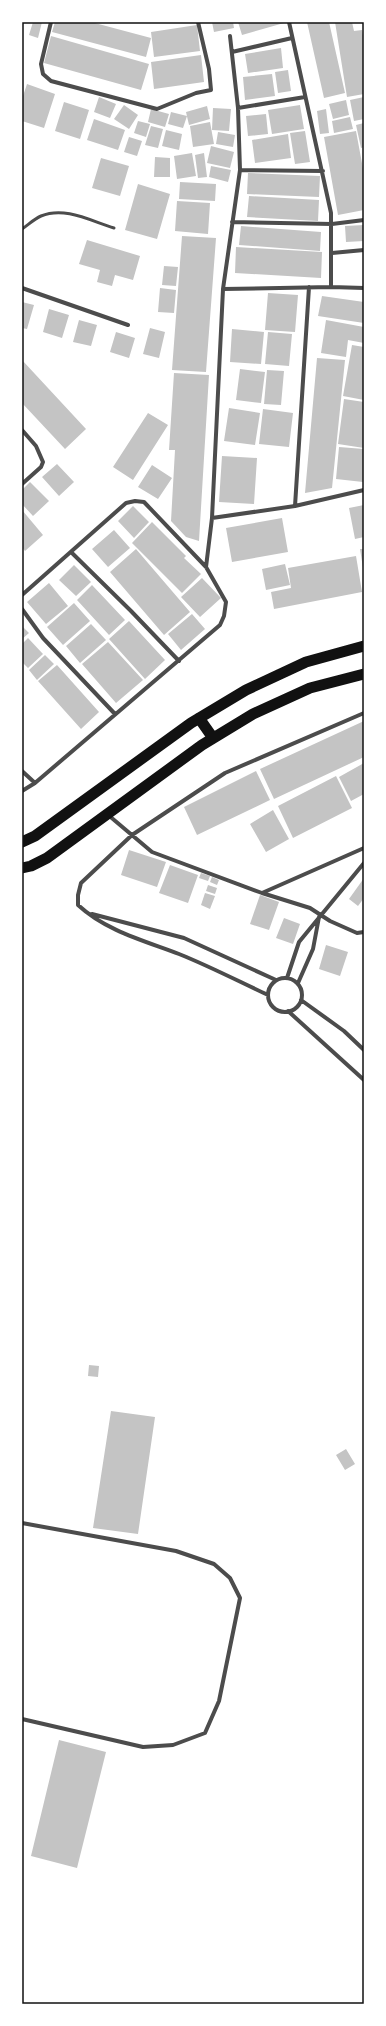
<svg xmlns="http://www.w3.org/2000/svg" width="386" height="2026" viewBox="0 0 386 2026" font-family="Barlow,sans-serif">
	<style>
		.building { fill: #c4c4c4 }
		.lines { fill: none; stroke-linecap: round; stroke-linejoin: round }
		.service { stroke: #4c4c4c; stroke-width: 3 }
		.minor { stroke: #4c4c4c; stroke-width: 4 }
		.trunk { stroke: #111; stroke-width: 11 }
		.neatline { fill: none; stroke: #111; stroke-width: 1.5 }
	</style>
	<rect width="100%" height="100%" fill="#fff"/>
	<!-- building -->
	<path class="building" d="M 33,22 L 42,22 L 38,38 L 29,35 Z
		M 55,22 L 91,22 L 151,38 L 146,57 L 52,32 Z
		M 212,22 L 233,22 L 234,28 L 214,32 Z
		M 238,22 L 284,22 L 284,23 L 242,35 Z
		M 307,22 L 329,22 L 345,93 L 324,98 Z
		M 335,22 L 352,22 L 354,31 L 362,30 L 364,41 L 364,94 L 347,97 Z
		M 197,25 L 200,51 L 154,57 L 151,32 Z
		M 51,36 L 149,64 L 141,90 L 44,63 Z
		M 281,48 L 283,68 L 248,73 L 245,54 Z
		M 201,55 L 204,82 L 154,89 L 151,62 Z
		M 288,70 L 291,91 L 278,93 L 275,72 Z
		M 272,74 L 275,96 L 245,100 L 243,77 Z
		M 27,84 L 55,94 L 44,128 L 22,121 L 22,99 Z
		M 99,97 L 116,104 L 110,118 L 94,112 Z
		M 364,97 L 364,119 L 354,121 L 350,100 Z
		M 346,100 L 349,115 L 333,119 L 329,104 Z
		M 64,102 L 89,110 L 80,139 L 55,131 Z
		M 124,105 L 138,115 L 129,129 L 114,119 Z
		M 300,105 L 304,129 L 272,134 L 268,110 Z
		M 207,106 L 210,119 L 189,125 L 186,112 Z
		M 213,108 L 231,109 L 229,131 L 212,130 Z
		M 151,109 L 169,114 L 165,127 L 148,122 Z
		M 326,109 L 329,133 L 320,134 L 317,111 Z
		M 171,112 L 187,116 L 183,128 L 168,124 Z
		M 266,114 L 268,134 L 248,136 L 246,116 Z
		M 350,117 L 353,129 L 334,133 L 332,121 Z
		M 94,119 L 125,130 L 118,150 L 87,140 Z
		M 138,121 L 150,124 L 146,137 L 134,133 Z
		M 210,122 L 214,144 L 193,147 L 190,126 Z
		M 364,123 L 364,147 L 361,148 L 356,125 Z
		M 151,126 L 163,129 L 158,148 L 145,145 Z
		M 166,130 L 182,134 L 179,150 L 162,146 Z
		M 305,131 L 310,162 L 295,164 L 290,133 Z
		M 356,131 L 364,174 L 364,210 L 338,215 L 324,137 Z
		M 218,132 L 235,135 L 233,147 L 216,144 Z
		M 288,134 L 291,158 L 255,163 L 252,140 Z
		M 129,137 L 142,141 L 137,156 L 124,152 Z
		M 211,146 L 234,152 L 230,168 L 207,163 Z
		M 192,153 L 196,176 L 177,179 L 174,156 Z
		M 204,153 L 207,177 L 198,178 L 195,155 Z
		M 155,157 L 170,158 L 170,177 L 154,177 Z
		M 101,158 L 129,166 L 120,196 L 92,188 Z
		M 211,166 L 231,170 L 228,182 L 209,177 Z
		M 248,173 L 320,176 L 319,197 L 247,194 Z
		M 180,182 L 216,184 L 215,201 L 179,199 Z
		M 138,184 L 170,194 L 157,239 L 125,230 Z
		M 249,196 L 319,200 L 318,221 L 247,217 Z
		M 177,201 L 210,203 L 208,234 L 175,231 Z
		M 364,225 L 364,241 L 346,242 L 345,226 Z
		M 241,226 L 321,232 L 320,251 L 239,245 Z
		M 182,236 L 216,238 L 206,372 L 172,370 Z
		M 87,240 L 140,256 L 133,280 L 115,275 L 112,286 L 97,282 L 100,270 L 79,264 Z
		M 236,247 L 322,252 L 321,278 L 235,273 Z
		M 164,266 L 178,267 L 176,286 L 162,285 Z
		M 160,288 L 176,290 L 174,313 L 158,312 Z
		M 268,293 L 298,295 L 295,332 L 265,330 Z
		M 322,296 L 364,302 L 364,323 L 318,316 Z
		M 22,302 L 34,305 L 27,329 L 22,328 Z
		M 49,309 L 69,315 L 62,338 L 43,332 Z
		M 79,320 L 97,325 L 91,346 L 73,342 Z
		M 326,320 L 364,327 L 364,343 L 348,340 L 346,357 L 321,353 Z
		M 150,328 L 165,332 L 159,358 L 143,354 Z
		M 232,329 L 264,332 L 261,364 L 230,362 Z
		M 116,332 L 135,338 L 129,358 L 110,352 Z
		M 268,332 L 292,334 L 289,366 L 265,364 Z
		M 352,345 L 364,347 L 364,400 L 343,396 Z
		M 317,358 L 345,360 L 332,488 L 305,493 Z
		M 22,360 L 86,429 L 65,449 L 22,403 Z
		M 240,369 L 265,372 L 261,403 L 236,400 Z
		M 267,370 L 284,371 L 281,405 L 264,404 Z
		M 174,373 L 209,375 L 199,541 L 186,537 L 171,521 L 175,450 L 169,450 Z
		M 344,399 L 364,402 L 364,448 L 338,444 Z
		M 229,408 L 260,413 L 255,445 L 224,441 Z
		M 263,409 L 293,413 L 289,447 L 259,444 Z
		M 148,413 L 168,425 L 133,480 L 113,467 Z
		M 339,447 L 364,449 L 363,482 L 336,479 Z
		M 222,456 L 257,458 L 254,504 L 219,502 Z
		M 57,464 L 74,482 L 59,496 L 42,477 Z
		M 152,465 L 172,478 L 158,499 L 138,487 Z
		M 30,482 L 49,501 L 33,516 L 22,504 L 22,490 Z
		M 364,505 L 364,537 L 355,539 L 349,508 Z
		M 133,506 L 149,522 L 134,538 L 118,521 Z
		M 22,510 L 43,535 L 25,551 L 22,547 Z
		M 282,518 L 288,552 L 232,562 L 226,528 Z
		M 152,522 L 186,556 L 184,558 L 201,574 L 182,593 L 132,543 Z
		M 114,530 L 130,548 L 108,567 L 92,549 Z
		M 136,549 L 190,612 L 164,635 L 110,572 Z
		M 360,549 L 364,549 L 364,568 L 363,568 Z
		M 356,556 L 362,592 L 274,609 L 271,592 L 291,588 L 288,568 Z
		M 285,564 L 290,585 L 266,590 L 262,569 Z
		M 74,565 L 91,582 L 76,596 L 59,580 Z
		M 202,578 L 221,598 L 200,617 L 181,597 Z
		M 49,583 L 68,606 L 46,624 L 27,602 Z
		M 92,585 L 125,620 L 109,635 L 77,600 Z
		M 74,603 L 90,621 L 63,645 L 47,627 Z
		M 192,614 L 205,629 L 181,650 L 168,634 Z
		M 129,621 L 165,660 L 145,679 L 109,639 Z
		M 91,624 L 106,640 L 80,663 L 66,646 Z
		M 22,626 L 29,633 L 22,639 Z
		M 28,638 L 43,654 L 28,668 L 22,662 L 22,644 Z
		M 108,642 L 143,680 L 116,703 L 82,664 Z
		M 45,655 L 54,664 L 37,680 L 29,670 Z
		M 57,665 L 99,712 L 81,729 L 38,681 Z
		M 364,721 L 364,757 L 274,799 L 260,769 Z
		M 364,763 L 364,794 L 351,801 L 339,777 Z
		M 256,771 L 270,800 L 197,835 L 184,807 Z
		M 336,776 L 352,808 L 293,838 L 278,806 Z
		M 273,810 L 289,839 L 266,852 L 250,824 Z
		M 129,850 L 166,862 L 157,887 L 121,875 Z
		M 170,865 L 198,875 L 188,903 L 159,893 Z
		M 201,873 L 210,876 L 208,881 L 199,878 Z
		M 212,877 L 219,880 L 217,885 L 210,882 Z
		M 364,878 L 364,898 L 358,906 L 349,899 Z
		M 208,885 L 217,888 L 215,894 L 206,891 Z
		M 205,893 L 215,896 L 210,909 L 201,905 Z
		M 260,895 L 279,902 L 269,930 L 250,924 Z
		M 284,918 L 300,924 L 293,944 L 276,938 Z
		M 326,945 L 348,952 L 340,976 L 319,969 Z
		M 89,1365 L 99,1366 L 98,1377 L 88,1376 Z
		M 111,1411 L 155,1417 L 138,1534 L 93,1528 Z
		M 346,1449 L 355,1464 L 345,1470 L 336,1455 Z
		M 59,1740 L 106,1752 L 77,1868 L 31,1856 Z"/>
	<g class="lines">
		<!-- service -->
		<path class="service" d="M 22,229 C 28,225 34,219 41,216 C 65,206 91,221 114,228"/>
		<!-- minor -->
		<path class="minor" d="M 51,22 L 41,64 L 43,74 L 51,81 L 157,109 L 196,93 L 211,90 L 209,69 L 198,22
			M 289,22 L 331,213 L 331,287
			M 232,52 L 292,38
			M 238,108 L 305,97
			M 240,170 L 323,171
			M 232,222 L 332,224 L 364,220
			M 332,253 L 364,250
			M 22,288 L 128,325
			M 223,289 L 331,287 L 364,288
			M 22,430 L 36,446 L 43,462 L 41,467 L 22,484
			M 295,506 L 309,287
			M 212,518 L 295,506 L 364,490
			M 72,553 L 131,611 L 179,661
			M 206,567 L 212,518 L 223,289 L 240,170 L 238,108 L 230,36
			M 22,595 L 126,503 L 135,501 L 144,502 L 206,567 L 226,602 L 224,616 L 220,625 L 35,783 L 22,791
			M 22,609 L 43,638 L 115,714
			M 22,771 L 35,783
			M 107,814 L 152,852 L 262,893 L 310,908 L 330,921 L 357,933 L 364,932
			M 262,893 L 364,848
			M 92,914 L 184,938 L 276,980
			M 287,978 L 299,942 L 364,863
			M268 995a17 17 0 1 1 34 0a17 17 0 1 1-34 0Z
			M 298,983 L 313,949 L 319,917
			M 268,995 C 238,981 209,966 179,954 C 145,941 106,931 78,905 L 78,895 L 81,883 L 132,835 L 225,773 L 364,713
			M 301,1000 L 344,1031 L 364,1050
			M 288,1011 L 364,1080
			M 22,1523 L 176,1551 L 214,1564 L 230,1578 L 240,1598 L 219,1701 L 205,1733 L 173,1745 L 143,1747 L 22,1719"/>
		<!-- trunk -->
		<path class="trunk" d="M 199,718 L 213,738
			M 22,842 L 35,836 L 191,723 L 246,690 L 306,662 L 364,646
			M 22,868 L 31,866 L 47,858 L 202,745 L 253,714 L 310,688 L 364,674"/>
	</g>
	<!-- border -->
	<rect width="386" height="2026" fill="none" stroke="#ffffff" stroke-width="46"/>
	<rect x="23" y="23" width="340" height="1980" class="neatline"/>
</svg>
